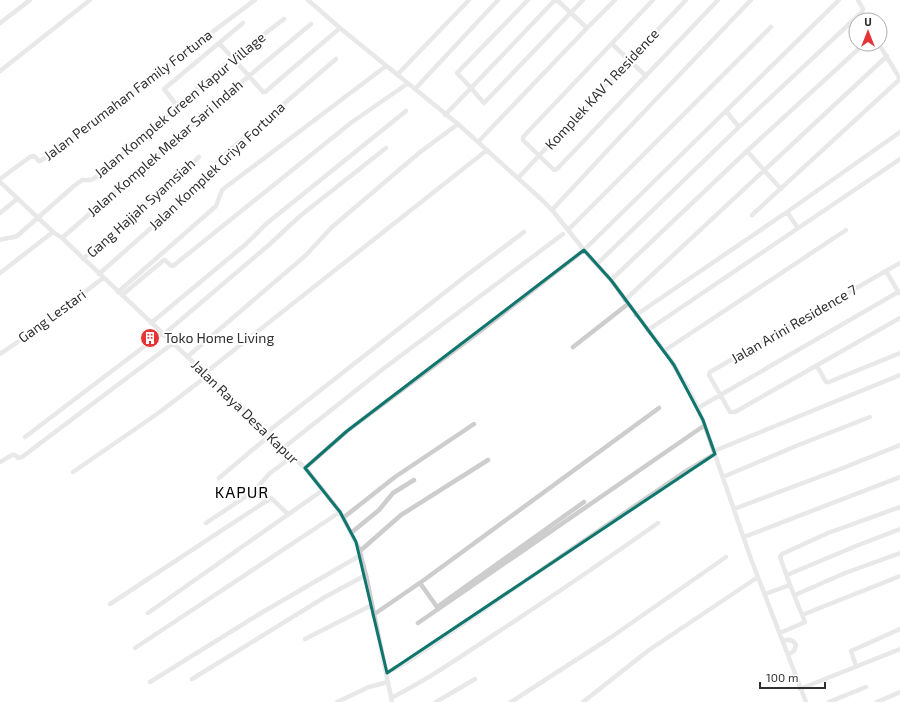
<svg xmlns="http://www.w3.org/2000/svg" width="900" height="702" viewBox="0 0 900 702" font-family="'Exo 2',sans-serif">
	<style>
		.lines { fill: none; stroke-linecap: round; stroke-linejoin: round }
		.street { stroke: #cdcdcd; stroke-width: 4.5 }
		.marked { fill: none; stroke: #0f766e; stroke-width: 3; stroke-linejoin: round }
		.labels { text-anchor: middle; stroke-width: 4; stroke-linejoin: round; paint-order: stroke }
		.street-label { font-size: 14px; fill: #303030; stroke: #fff }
		.poi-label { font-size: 14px; fill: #303030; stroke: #fff; text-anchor: start }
		.quarter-label { font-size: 16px; letter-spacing: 1px; fill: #000; stroke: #fff }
	</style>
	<rect width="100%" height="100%" fill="#fff"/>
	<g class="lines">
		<!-- street -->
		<path class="street" d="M 308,0 L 340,28 L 458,124 L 541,199 L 552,210 L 584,250 L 611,280 L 671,360 L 693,398 L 703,420 L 751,559 L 806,702
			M 555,0 L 471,88 L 484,103 L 583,0
			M 557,0 L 587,28
			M 653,0 L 523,137 L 523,140 L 554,170 L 557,169 L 718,0
			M 0,23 L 30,0
			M 219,43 L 249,76 L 311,24
			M 612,44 L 646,76
			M 0,71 L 90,0
			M 397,75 L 469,0
			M 415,89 L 498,0
			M 178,107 L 164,89 L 243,23
			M 726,111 L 739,127
			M 445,115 L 471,88 L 457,73 L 528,0
			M 478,142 L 587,28 L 615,0
			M 747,151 L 781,189
			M 518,178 L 686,0
			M 0,179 L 30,157 L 34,156 L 39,161 L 42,160 L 255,0
			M 0,182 L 53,232 L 62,238 L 305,468 L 340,512 L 359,549 L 366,575 L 392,702
			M 552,210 L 619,138 L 751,0
			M 787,212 L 798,228
			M 0,213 L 17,199
			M 752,215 L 900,79 L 879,44
			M 568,230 L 771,27
			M 62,238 L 207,111 L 249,76 L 263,92 L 265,92 L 340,28
			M 0,240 C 6,237 11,239 17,236 L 74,186 L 82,180 L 91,180 L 95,178 L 229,61 L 284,19
			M 83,259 L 117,228 L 199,157
			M 900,263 L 710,372 L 709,375 L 730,412 L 735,412 L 900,318
			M 597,264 L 739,127 L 862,12 L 863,9 L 858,0
			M 886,271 L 899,293
			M 0,273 L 53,232
			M 99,274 L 211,175 L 216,164 L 222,157 L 336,59
			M 611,280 L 747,151 L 864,44
			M 118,292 L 216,206 L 222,190 L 386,66
			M 122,295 L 164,260 L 165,260 L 170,265 L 173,266 L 352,122 L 407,84
			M 625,300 L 887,56
			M 636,315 L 787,212 L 900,132
			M 151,323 L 246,244 L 266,224 L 406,111
			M 648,330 L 900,159
			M 163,335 L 270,244 L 300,216 L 386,148
			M 573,347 L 628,304
			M 664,351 L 846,230
			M 0,354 L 38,328 L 103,278
			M 187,357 L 305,256 L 332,227 L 419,153 L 458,124
			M 817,366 L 826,382 L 829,382 L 900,353
			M 205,373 L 487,150
			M 698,408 L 900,291
			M 266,433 L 467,275 L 524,232
			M 25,437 L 162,333
			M 282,449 L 383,369 L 563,234
			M 714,451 L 900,375
			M 0,462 L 12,455 L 15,455 L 18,458 L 22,457 L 172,344
			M 305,468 L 347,431 L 483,329 L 584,250 L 839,0
			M 73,472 L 157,414 L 207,376
			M 723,477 L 796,446 L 870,417
			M 219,478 L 269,436
			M 734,509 L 843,468 L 900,445
			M 343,518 L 395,477 L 474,424
			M 206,523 L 254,491 L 270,473 L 292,457
			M 351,533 L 379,510 L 393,493 L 414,480
			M 744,537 L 900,477
			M 360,551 L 401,515 L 488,460
			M 787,575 L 856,546 L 900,529
			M 420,583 L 437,607 L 584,502
			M 790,585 L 780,557 L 782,554 L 828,533 L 900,507
			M 765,594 L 790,585 L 805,622 L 780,633
			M 795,595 L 845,573 L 900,553
			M 110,604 L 271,498 L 288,514
			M 148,613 L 323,490
			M 373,615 L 424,580 L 659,408
			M 802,615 L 900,576
			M 418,623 L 705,425
			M 305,639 L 372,605
			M 783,641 C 788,639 793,639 796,645 L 794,651 L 788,655
			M 135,648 L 340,512
			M 856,666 L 851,651 L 900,629
			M 387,673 L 410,660 L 683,473 L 715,454
			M 192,679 L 325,597 L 366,575
			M 150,682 L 261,613 L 361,555
			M 800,689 L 900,649
			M 391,698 C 429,679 460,657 495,634 C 550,598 604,561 658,523
			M 337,702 L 369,687 L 388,682
			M 436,702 L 475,679
			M 511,702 L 610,638 L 726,557
			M 583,702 L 649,650 L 758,577
			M 829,702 L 866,687
			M 877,702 L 900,692"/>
	</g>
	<!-- marked area -->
	<path d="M0 0H900V702H0ZM 584,250 L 611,280 L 674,365 L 703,420 L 715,454 L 387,673 L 356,542 L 340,512 L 305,468 L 347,431 Z" fill="#fff" fill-opacity=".55" fill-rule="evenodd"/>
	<path class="marked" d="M 584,250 L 611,280 L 674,365 L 703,420 L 715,454 L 387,673 L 356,542 L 340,512 L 305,468 L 347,431 Z"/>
	<!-- icons -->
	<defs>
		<g id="building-disc" transform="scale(1)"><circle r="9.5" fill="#e53436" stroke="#fff"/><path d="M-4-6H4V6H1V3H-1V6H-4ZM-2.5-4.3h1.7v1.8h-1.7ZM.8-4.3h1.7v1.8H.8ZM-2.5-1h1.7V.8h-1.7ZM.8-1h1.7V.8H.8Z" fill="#fff"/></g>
	</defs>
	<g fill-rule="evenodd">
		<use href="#building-disc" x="150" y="338"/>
	</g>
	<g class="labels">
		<!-- street labels -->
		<g class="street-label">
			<text transform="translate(602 89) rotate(-47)" y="5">Komplek KAV 1 Residence</text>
			<text transform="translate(128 95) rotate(-37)" y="5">Jalan Perumahan Family Fortuna</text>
			<text transform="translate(180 105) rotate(-40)" y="5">Jalan Komplek Green Kapur Village</text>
			<text transform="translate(165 148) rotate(-41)" y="5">Jalan Komplek Mekar Sari Indah</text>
			<text transform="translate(217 166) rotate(-43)" y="5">Jalan Komplek Griya Fortuna</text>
			<text transform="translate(141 208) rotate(-42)" y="5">Gang Hajjah Syamsiah</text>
			<text transform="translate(52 316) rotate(-36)" y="5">Gang Lestari</text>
			<text transform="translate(794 324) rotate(-30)" y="5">Jalan Arini Residence 7</text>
			<text transform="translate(245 412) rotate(44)" y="5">Jalan Raya Desa Kapur</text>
		</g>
		<!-- poi labels -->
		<g class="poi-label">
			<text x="164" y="343">Toko Home Living</text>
		</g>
		<!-- quarter labels -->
		<g class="quarter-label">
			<text x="242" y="498">KAPUR</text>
		</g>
	</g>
	<!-- north arrow -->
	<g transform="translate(868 32)"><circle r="19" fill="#ffffff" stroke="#acacac"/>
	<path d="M0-3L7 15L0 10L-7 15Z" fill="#e53436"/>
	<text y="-6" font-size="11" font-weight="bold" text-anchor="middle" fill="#303030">U</text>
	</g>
	<!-- scale -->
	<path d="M760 682v6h65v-6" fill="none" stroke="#303030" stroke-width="2"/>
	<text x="766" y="682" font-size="12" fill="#303030" stroke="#ffffff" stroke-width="3" paint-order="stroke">100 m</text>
</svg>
